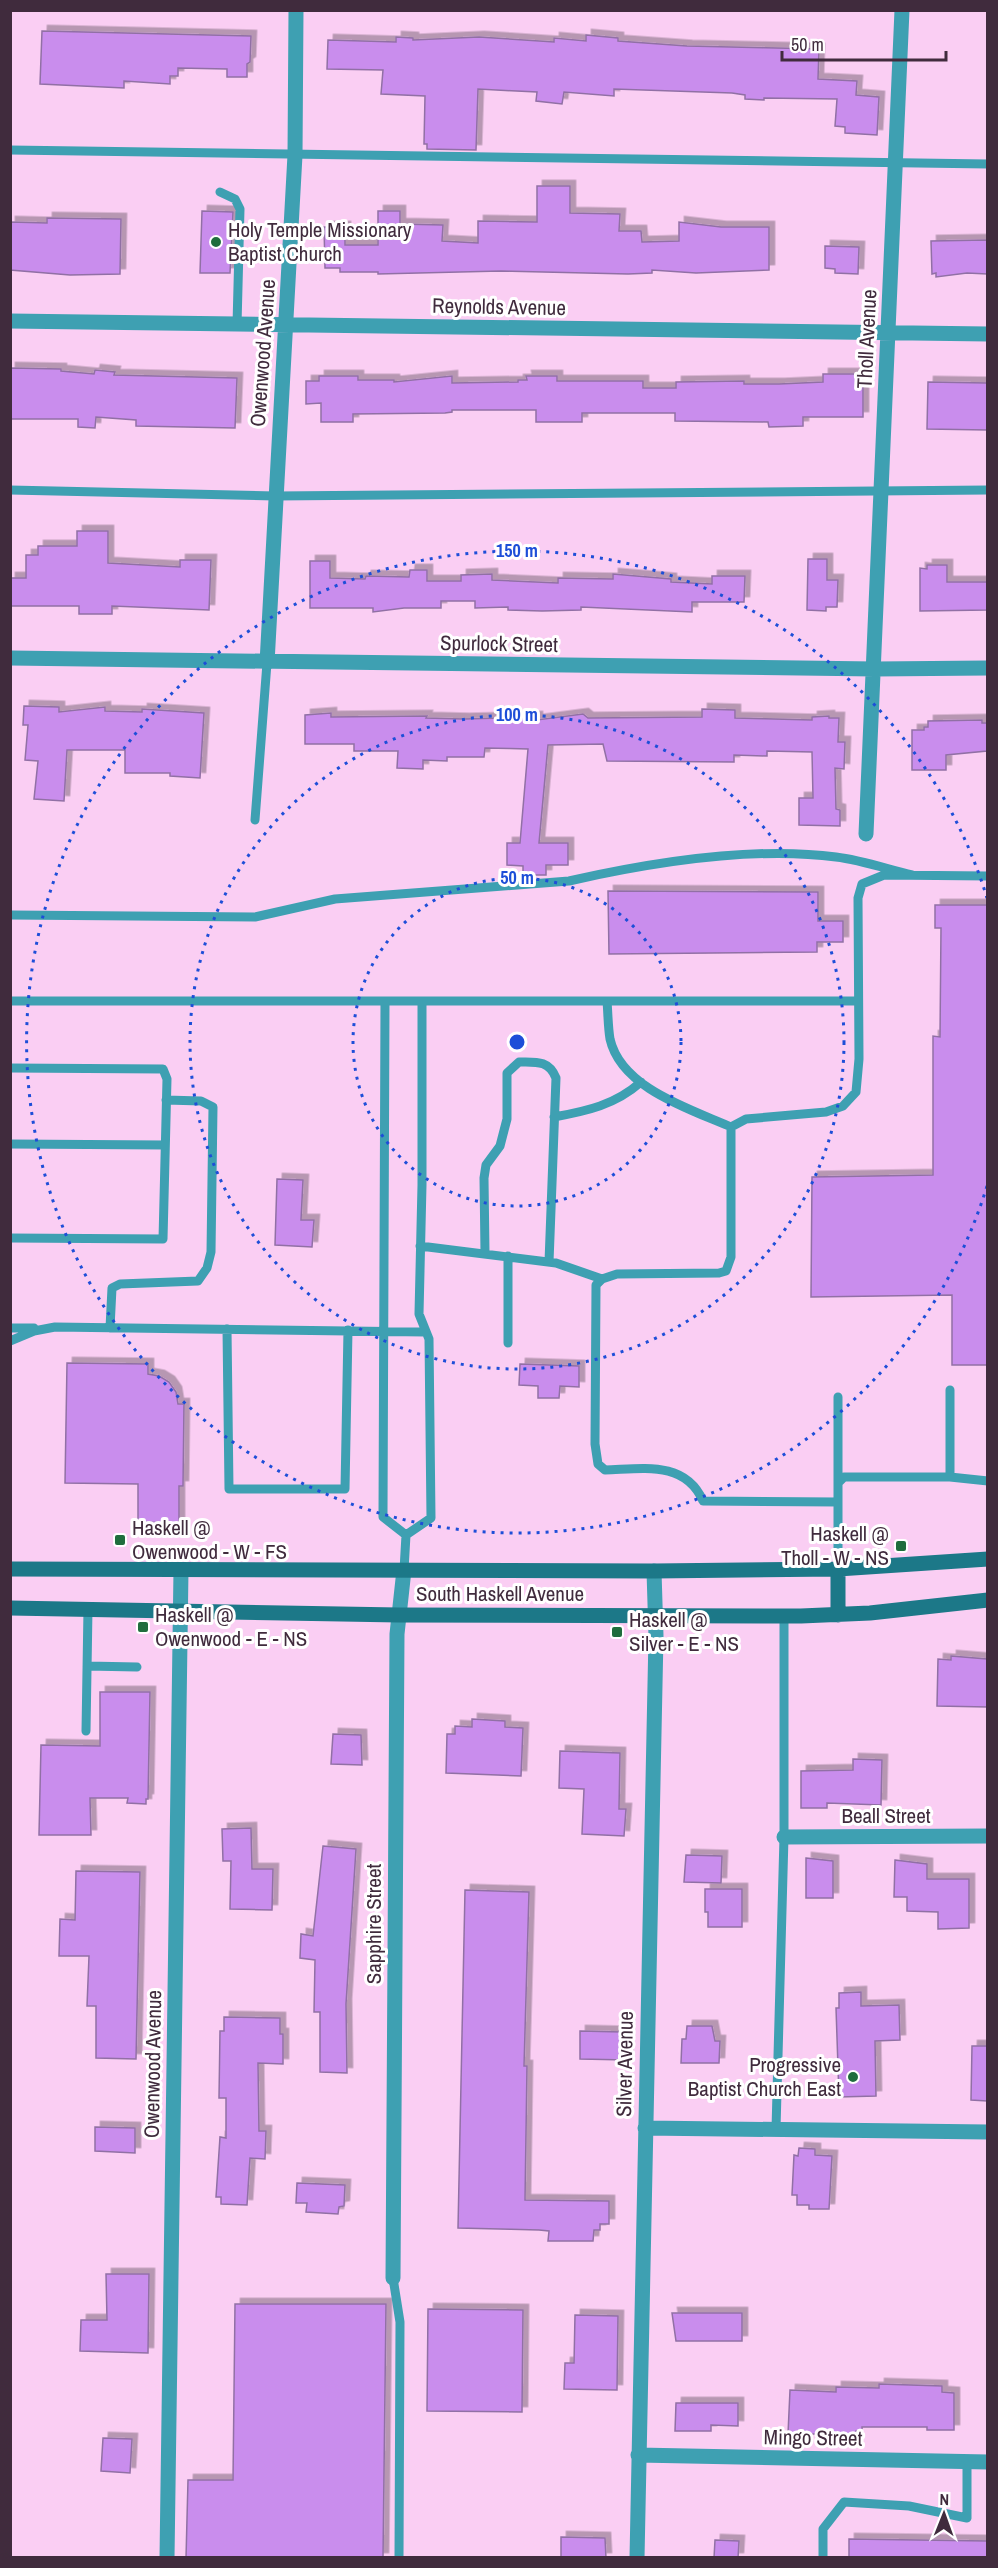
<svg xmlns="http://www.w3.org/2000/svg" width="998" height="2568" viewBox="0 0 998 2568" font-family="'Archivo Narrow',sans-serif">
	<style>
		.building { fill: #c98ded; stroke: #9170a5; stroke-width: 1.5; filter: url(#shadow) }
		.lines { fill: none; stroke-linecap: round; stroke-linejoin: round }
		.service { stroke: #3ea0b2; stroke-width: 9 }
		.minor { stroke: #3ea0b2; stroke-width: 15 }
		.secondary { stroke: #1c7888; stroke-width: 15 }
		.ring { fill: none; stroke: #1d4ed8; stroke-width: 3; stroke-dasharray: 3 6 }
		.poi-dot { fill: #1f6d3d; stroke: #fff; stroke-width: 2 }
		.labels { text-anchor: middle; stroke-width: 6; stroke-linejoin: round; paint-order: stroke }
		.poi-label { font-size: 21px; fill: #402b3d; stroke: #fff; text-anchor: start }
		.street-label { font-size: 21px; fill: #402b3d; stroke: #fff }
		.centre { fill: #1d4ed8; stroke: #fff; stroke-width: 3 }
		.ring-label { font-size: 18px; text-anchor: middle; font-weight: bold; fill: #1d4ed8; stroke: #fff; stroke-width: 6; stroke-linejoin: round; paint-order: stroke }
	</style>
	<defs>
		<filter id="shadow"><feDropShadow dx="5.5" dy="-5.5" stdDeviation="0" flood-color="#0004"/></filter>
	</defs>
	<rect width="100%" height="100%" fill="#facef3"/>
	<!-- building -->
	<path class="building" d="M 42,31 L 251,36 L 250,62 L 247,64 L 247,77 L 227,77 L 227,69 L 178,68 L 178,76 L 170,76 L 170,84 L 124,81 L 124,88 L 40,84 Z
		M 586,35 L 618,38 L 618,41 L 687,46 L 819,49 L 818,79 L 857,81 L 856,95 L 879,97 L 877,135 L 845,133 L 845,127 L 835,126 L 837,99 L 764,98 L 764,100 L 745,99 L 745,95 L 732,93 L 614,89 L 614,96 L 564,92 L 562,104 L 536,101 L 537,92 L 478,89 L 476,150 L 427,149 L 427,144 L 424,144 L 425,96 L 381,94 L 383,70 L 327,69 L 328,40 L 396,42 L 396,37 L 413,38 L 413,40 L 479,37 L 554,42 L 554,38 L 586,41 Z
		M 537,186 L 570,186 L 570,213 L 620,214 L 619,231 L 641,231 L 642,242 L 679,241 L 679,222 L 721,227 L 769,227 L 769,270 L 696,273 L 652,270 L 652,273 L 628,274 L 501,271 L 378,274 L 378,272 L 340,272 L 340,268 L 325,268 L 324,227 L 345,227 L 345,245 L 378,245 L 378,211 L 400,211 L 400,224 L 443,225 L 442,241 L 478,243 L 478,221 L 537,222 Z
		M 202,211 L 233,212 L 230,273 L 200,273 Z
		M 47,218 L 121,219 L 120,274 L 70,275 L 10,270 L 10,222 L 47,223 Z
		M 987,240 L 987,274 L 967,273 L 936,277 L 936,273 L 932,274 L 931,241 Z
		M 825,246 L 859,247 L 858,274 L 835,273 L 835,269 L 825,268 Z
		M 10,368 L 61,369 L 61,371 L 94,374 L 95,370 L 115,372 L 114,375 L 237,378 L 235,428 L 136,426 L 136,420 L 96,417 L 95,428 L 78,427 L 78,419 L 10,419 Z
		M 823,374 L 863,374 L 863,417 L 803,417 L 803,426 L 769,427 L 768,422 L 675,421 L 675,413 L 582,413 L 582,422 L 536,422 L 536,410 L 452,410 L 452,412 L 445,413 L 353,414 L 353,422 L 321,422 L 321,403 L 306,404 L 306,381 L 319,381 L 319,376 L 358,376 L 358,380 L 394,380 L 394,382 L 452,376 L 452,383 L 518,382 L 518,380 L 527,380 L 526,376 L 557,376 L 557,381 L 643,381 L 643,388 L 676,388 L 676,382 L 744,381 L 744,384 L 779,384 L 823,382 Z
		M 928,382 L 987,383 L 987,430 L 927,429 Z
		M 77,531 L 108,531 L 108,563 L 180,567 L 180,560 L 211,560 L 209,610 L 112,606 L 112,614 L 79,614 L 79,606 L 10,606 L 10,578 L 26,578 L 26,555 L 38,555 L 38,546 L 77,546 Z
		M 808,559 L 827,559 L 827,580 L 838,580 L 837,607 L 826,607 L 826,611 L 807,610 Z
		M 310,561 L 330,561 L 330,578 L 365,579 L 366,576 L 409,577 L 410,570 L 427,570 L 427,581 L 461,581 L 461,575 L 492,574 L 492,580 L 558,583 L 558,578 L 613,579 L 613,574 L 671,579 L 671,582 L 712,584 L 712,576 L 745,576 L 744,602 L 692,602 L 692,612 L 581,607 L 581,610 L 542,611 L 508,610 L 508,607 L 475,608 L 475,601 L 441,601 L 441,608 L 404,608 L 373,612 L 373,608 L 310,608 Z
		M 927,565 L 947,565 L 947,582 L 987,582 L 987,610 L 920,611 L 920,568 L 927,569 Z
		M 24,706 L 59,707 L 59,712 L 105,707 L 105,711 L 142,712 L 142,709 L 204,713 L 200,778 L 170,776 L 170,773 L 125,773 L 125,750 L 67,750 L 64,801 L 34,799 L 38,761 L 25,760 L 28,725 L 23,725 Z
		M 702,709 L 735,710 L 735,718 L 812,720 L 812,717 L 829,716 L 829,718 L 839,718 L 838,742 L 845,742 L 844,769 L 835,768 L 836,809 L 840,810 L 840,826 L 799,825 L 799,798 L 813,798 L 812,752 L 767,751 L 767,756 L 734,755 L 734,762 L 607,761 L 603,744 L 548,745 L 539,843 L 568,843 L 568,865 L 546,865 L 546,875 L 523,875 L 523,866 L 507,865 L 507,843 L 520,843 L 528,749 L 485,748 L 484,757 L 447,757 L 447,761 L 423,760 L 423,769 L 397,768 L 398,751 L 354,751 L 354,744 L 305,744 L 305,715 L 331,713 L 331,717 L 427,716 L 426,718 L 464,719 L 537,717 L 537,720 L 583,714 L 588,718 L 702,717 Z
		M 982,720 L 982,723 L 987,723 L 987,751 L 946,755 L 946,770 L 912,770 L 912,730 L 924,730 L 924,727 L 928,727 L 928,721 Z
		M 608,891 L 818,892 L 818,921 L 843,921 L 843,942 L 817,942 L 817,952 L 609,954 Z
		M 935,905 L 987,905 L 987,1365 L 952,1365 L 952,1295 L 811,1297 L 812,1177 L 933,1175 L 933,1036 L 940,1037 L 941,928 L 935,928 Z
		M 277,1179 L 303,1180 L 301,1220 L 314,1220 L 312,1247 L 275,1245 Z
		M 67,1363 L 148,1364 L 148,1374 L 159,1376 L 169,1382 L 176,1392 L 178,1404 L 184,1404 L 183,1486 L 179,1486 L 179,1523 L 138,1522 L 138,1484 L 65,1483 Z
		M 520,1364 L 579,1366 L 579,1387 L 560,1386 L 559,1398 L 538,1398 L 538,1386 L 519,1385 Z
		M 951,1656 L 987,1659 L 987,1707 L 937,1706 L 938,1659 L 951,1660 Z
		M 100,1692 L 150,1692 L 148,1799 L 146,1799 L 146,1804 L 127,1803 L 128,1798 L 90,1798 L 91,1835 L 39,1835 L 41,1745 L 100,1746 Z
		M 472,1719 L 505,1721 L 505,1727 L 523,1728 L 521,1776 L 446,1773 L 447,1734 L 455,1734 L 455,1726 L 472,1727 Z
		M 333,1734 L 361,1735 L 362,1765 L 331,1764 Z
		M 560,1751 L 620,1753 L 619,1809 L 626,1809 L 624,1836 L 582,1834 L 584,1789 L 559,1788 Z
		M 853,1759 L 882,1760 L 881,1805 L 827,1803 L 827,1808 L 801,1808 L 801,1771 L 853,1770 Z
		M 251,1828 L 252,1869 L 273,1869 L 272,1910 L 230,1909 L 231,1861 L 223,1861 L 222,1829 Z
		M 323,1846 L 356,1849 L 346,2004 L 347,2073 L 320,2072 L 320,2012 L 314,2012 L 315,1960 L 300,1958 L 301,1934 L 313,1936 Z
		M 686,1855 L 722,1856 L 721,1883 L 684,1882 Z
		M 806,1858 L 833,1861 L 833,1898 L 806,1898 Z
		M 895,1860 L 927,1864 L 927,1879 L 969,1879 L 969,1928 L 938,1929 L 938,1912 L 907,1911 L 907,1897 L 894,1897 Z
		M 76,1871 L 140,1872 L 136,2059 L 96,2058 L 96,2006 L 87,2006 L 89,1956 L 59,1956 L 60,1919 L 75,1920 Z
		M 705,1889 L 742,1889 L 742,1927 L 708,1927 L 708,1912 L 705,1912 Z
		M 465,1890 L 529,1892 L 524,2066 L 527,2066 L 525,2200 L 609,2201 L 609,2224 L 600,2224 L 600,2230 L 594,2230 L 593,2241 L 548,2241 L 549,2231 L 539,2230 L 458,2228 Z
		M 861,1992 L 861,2006 L 899,2005 L 900,2040 L 875,2041 L 876,2096 L 839,2097 L 836,2008 L 839,2008 L 839,1993 Z
		M 224,2017 L 280,2018 L 280,2034 L 283,2034 L 283,2064 L 258,2063 L 259,2131 L 266,2131 L 265,2159 L 250,2158 L 247,2205 L 221,2204 L 221,2197 L 216,2197 L 220,2137 L 226,2138 L 226,2098 L 219,2098 L 220,2031 L 224,2031 Z
		M 687,2026 L 712,2026 L 715,2041 L 720,2041 L 719,2063 L 681,2063 L 682,2039 L 686,2039 Z
		M 580,2031 L 622,2032 L 622,2037 L 628,2038 L 627,2060 L 580,2059 Z
		M 972,2046 L 987,2046 L 987,2101 L 971,2100 Z
		M 95,2127 L 135,2128 L 135,2153 L 95,2151 Z
		M 799,2148 L 815,2149 L 815,2155 L 832,2156 L 829,2209 L 809,2209 L 809,2205 L 797,2205 L 797,2195 L 792,2195 L 794,2155 L 798,2156 Z
		M 297,2183 L 345,2185 L 344,2206 L 339,2207 L 338,2214 L 306,2212 L 307,2203 L 296,2203 Z
		M 106,2274 L 149,2274 L 148,2353 L 80,2351 L 81,2320 L 107,2320 Z
		M 235,2304 L 386,2304 L 383,2558 L 186,2558 L 188,2480 L 233,2480 Z
		M 428,2309 L 523,2310 L 522,2412 L 427,2411 Z
		M 672,2313 L 742,2313 L 742,2341 L 676,2341 Z
		M 575,2315 L 618,2316 L 617,2390 L 564,2389 L 565,2363 L 574,2363 Z
		M 879,2384 L 942,2386 L 942,2392 L 954,2393 L 954,2430 L 927,2430 L 927,2427 L 862,2427 L 862,2431 L 856,2431 L 856,2434 L 788,2434 L 790,2390 L 836,2392 L 836,2387 L 879,2388 Z
		M 676,2403 L 738,2403 L 738,2426 L 711,2425 L 711,2431 L 675,2431 Z
		M 103,2438 L 132,2439 L 130,2473 L 101,2471 Z
		M 561,2537 L 605,2538 L 606,2558 L 561,2558 Z
		M 849,2539 L 987,2541 L 987,2558 L 849,2558 Z
		M 715,2540 L 739,2541 L 738,2558 L 714,2558 Z"/>
	<g class="lines">
		<!-- service -->
		<path class="service" d="M 10,150 L 988,164
			M 220,192 L 235,199 L 240,209 L 237,325
			M 10,490 L 275,496 L 988,490
			M 255,820 L 267,663
			M 10,915 L 255,917 L 335,899 L 569,881 C 649,863 754,846 836,857 C 861,860 887,869 912,875
			M 10,1001 L 858,1001
			M 385,1001 L 383,1517 L 406,1535
			M 607,1001 C 608,1013 608,1027 610,1039 C 621,1088 690,1109 731,1127
			M 10,1068 L 163,1069 L 167,1079 L 163,1239 L 10,1238
			M 554,1117 C 587,1111 615,1105 641,1082
			M 731,1127 L 731,1257 L 726,1271 L 719,1273 L 617,1274 L 602,1279 L 596,1285 L 595,1444 L 598,1464 L 605,1470 C 642,1469 685,1460 703,1501 L 838,1502
			M 731,1127 L 746,1119 L 826,1112 L 843,1106 L 856,1092 L 859,1059 L 858,898 L 862,884 L 884,875 L 988,876
			M 10,1144 L 165,1145
			M 420,1246 L 556,1263 L 602,1279
			M 485,1253 L 484,1178 L 486,1165 L 500,1146 L 507,1119 L 507,1073 L 519,1062 C 536,1062 549,1060 556,1078 L 549,1262
			M 508,1256 L 508,1343
			M 10,1328 L 34,1328
			M 110,1328 L 112,1288 L 120,1284 L 198,1281 L 207,1268 L 211,1252 L 213,1107 L 201,1101 L 166,1100
			M 227,1329 L 229,1489 L 345,1489 L 348,1330
			M 10,1341 L 34,1331 L 55,1327 L 425,1332
			M 950,1477 L 950,1390
			M 838,1483 L 838,1397
			M 406,1535 L 431,1518 L 429,1339 L 419,1314 L 422,1185 L 422,1001
			M 838,1569 L 838,1483 L 844,1477 L 950,1477 L 988,1481
			M 404,1570 L 406,1535
			M 87,1666 L 137,1667
			M 86,1731 L 88,1609
			M 776,2129 L 784,1837 L 784,1616
			M 393,2278 L 400,2322 L 399,2558
			M 823,2558 L 823,2529 L 844,2502 L 909,2506 L 967,2518 L 967,2462"/>
		<!-- minor -->
		<path class="minor" d="M 10,321 L 988,334
			M 10,658 L 875,669 L 988,668
			M 267,663 L 295,155 L 296,10
			M 866,834 L 902,10
			M 784,1837 L 988,1836
			M 645,2128 L 988,2132
			M 393,2278 L 397,1634 L 404,1570
			M 638,2455 L 988,2462
			M 167,2558 L 181,1570
			M 637,2558 L 656,1636 L 654,1571"/>
		<!-- secondary -->
		<path class="secondary" d="M 10,1569 L 654,1571 L 838,1569 L 988,1559
			M 838,1569 L 838,1615
			M 10,1608 L 399,1615 L 801,1616 L 870,1613 L 988,1600"/>
	</g>
	<!-- distance rings -->
	<g class="ring">
		<circle cx="517" cy="1042" r="164"/>
		<circle cx="517" cy="1042" r="327"/>
		<path d="M987 1186A491 491 0 1 1 987 898"/>
	</g>
	<!-- markers -->
	<g class="poi-dot">
		<circle cx="216" cy="242" r="6"/>
		<rect x="114" y="1534" width="12" height="12" rx="3"/>
		<rect x="895" y="1540" width="12" height="12" rx="3"/>
		<rect x="137" y="1621" width="12" height="12" rx="3"/>
		<rect x="611" y="1626" width="12" height="12" rx="3"/>
		<circle cx="853" cy="2077" r="6"/>
	</g>
	<g class="labels">
		<!-- poi labels -->
		<g class="poi-label">
			<text x="228" y="237">Holy Temple Missionary<tspan x="228" dy="24">Baptist Church</tspan></text>
			<text x="132" y="1535">Haskell @<tspan x="132" dy="24">Owenwood - W - FS</tspan></text>
			<text x="889" y="1541" text-anchor="end">Haskell @<tspan x="889" dy="24">Tholl - W - NS</tspan></text>
			<text x="155" y="1622">Haskell @<tspan x="155" dy="24">Owenwood - E - NS</tspan></text>
			<text x="629" y="1627">Haskell @<tspan x="629" dy="24">Silver - E - NS</tspan></text>
			<text x="841" y="2072" text-anchor="end">Progressive<tspan x="841" dy="24">Baptist Church East</tspan></text>
		</g>
		<!-- street labels -->
		<g class="street-label">
			<text transform="translate(499 307) rotate(1)" y="7">Reynolds Avenue</text>
			<text transform="translate(867 339) rotate(-87)" y="7">Tholl Avenue</text>
			<text transform="translate(263 353) rotate(-86)" y="7">Owenwood Avenue</text>
			<text transform="translate(499 644) rotate(1)" y="7">Spurlock Street</text>
			<text x="500" y="1601">South Haskell Avenue</text>
			<text x="886" y="1823">Beall Street</text>
			<text transform="translate(374 1924) rotate(-90)" y="7">Sapphire Street</text>
			<text transform="translate(153 2064) rotate(-89)" y="7">Owenwood Avenue</text>
			<text transform="translate(625 2064) rotate(-89)" y="7">Silver Avenue</text>
			<text transform="translate(813 2438) rotate(1)" y="7">Mingo Street</text>
		</g>
	</g>
	<circle cx="517" cy="1042" r="9" class="centre"/>
	<g class="ring-label">
		<text x="517" y="557">150 m</text>
		<text x="517" y="721">100 m</text>
		<text x="517" y="884">50 m</text>
	</g>
	<!-- border -->
	<rect width="998" height="2568" fill="none" stroke="#402b3d" stroke-width="24"/>
	<!-- north arrow -->
	<g transform="translate(944 2514) rotate(1)" stroke="#ffffff" stroke-width="4.5" paint-order="stroke">
	<path d="M0-4.5L10 22L0 15L-10 22Z" fill="#402b3d"/>
	<text y="-9" font-size="16" font-weight="bold" text-anchor="middle" fill="#402b3d">N</text>
	</g>
	<!-- scale -->
	<path d="M782 51v9h164v-9" fill="none" stroke="#402b3d" stroke-width="3"/>
	<text x="791" y="51" font-size="18" fill="#402b3d" stroke="#ffffff" stroke-width="4.5" paint-order="stroke">50 m</text>
</svg>
